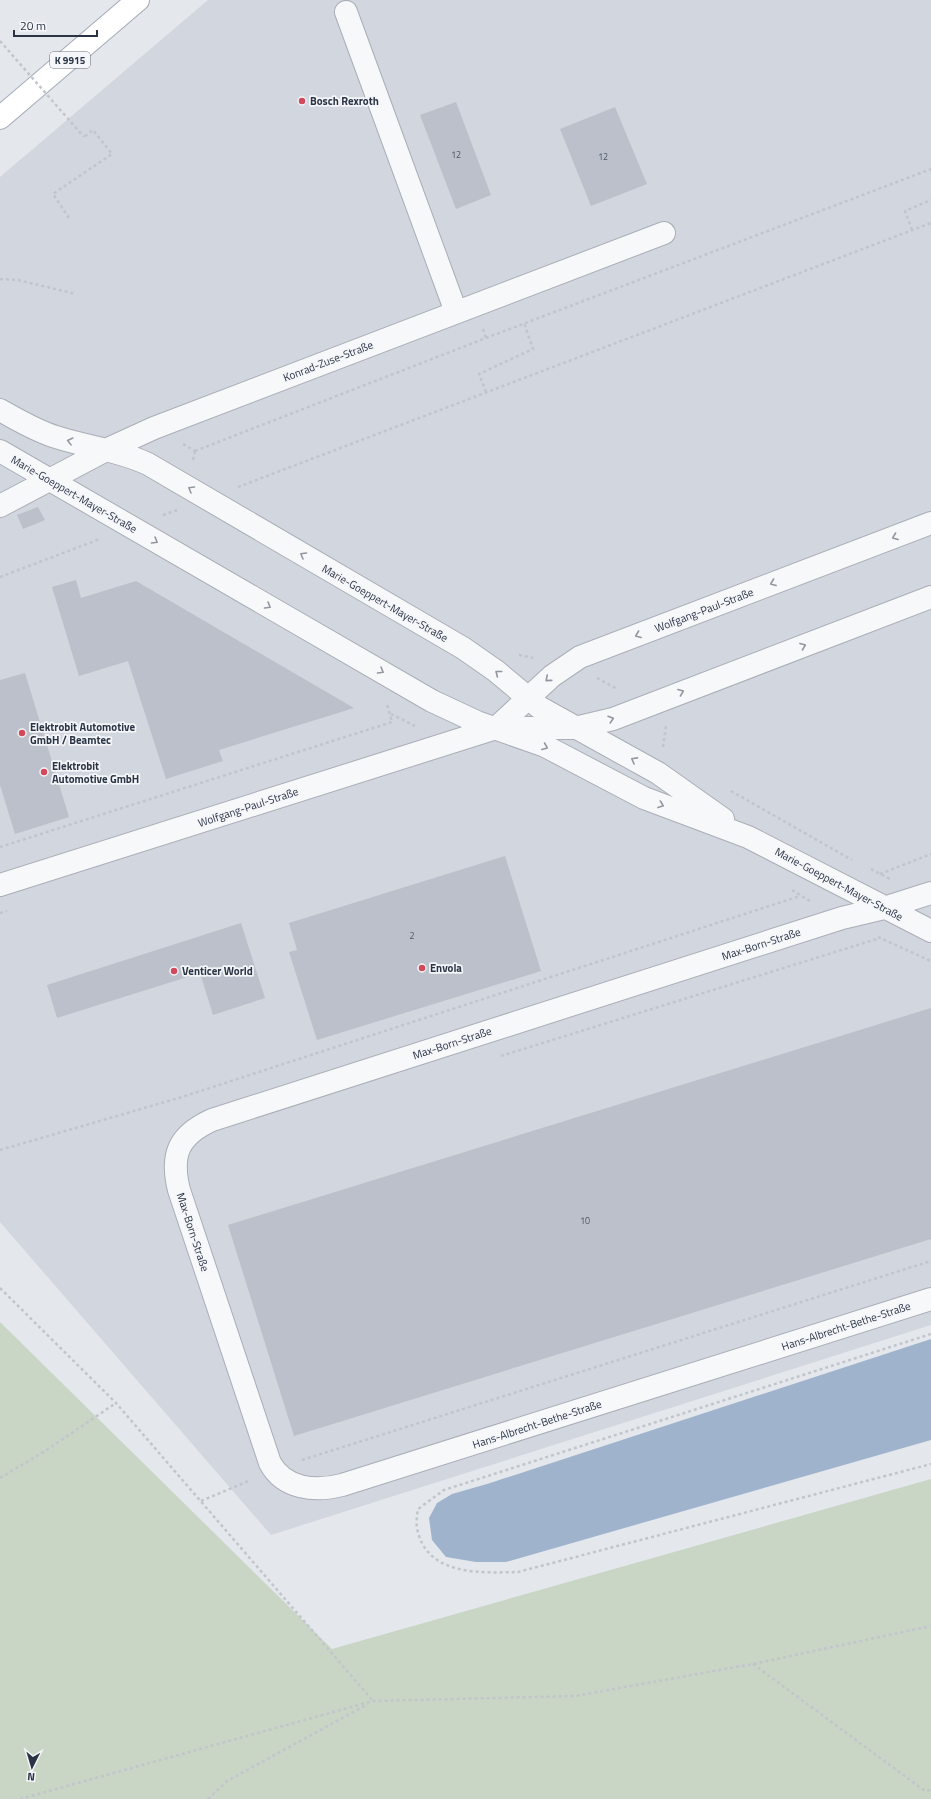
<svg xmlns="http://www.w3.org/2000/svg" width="931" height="1799" viewBox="0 0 931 1799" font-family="'Titillium Web',sans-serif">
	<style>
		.built { fill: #d2d6de }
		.green { fill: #c9d6c5 }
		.water { fill: #9fb4cc }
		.building { fill: #bbc0ca }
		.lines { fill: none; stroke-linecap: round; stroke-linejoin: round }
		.minor-casing { stroke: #a9aeb7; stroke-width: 24 }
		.major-casing { stroke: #a3abb8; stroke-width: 24 }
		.path { stroke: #c2c5cb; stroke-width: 2.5; stroke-dasharray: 3 3; stroke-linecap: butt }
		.minor { stroke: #f7f8fa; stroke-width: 22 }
		.major { stroke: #fff; stroke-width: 22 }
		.path-bridge { stroke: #c2c5cb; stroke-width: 2.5; stroke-dasharray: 3 3; stroke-linecap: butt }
		.oneway { stroke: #9196a0 }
		.poi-dot { fill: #d1495b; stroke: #f4f6f9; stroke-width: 1.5 }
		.labels { text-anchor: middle; stroke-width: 3.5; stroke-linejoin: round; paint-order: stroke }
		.number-label { font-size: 9px; fill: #4f5766 }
		.shield { fill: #f4f6f9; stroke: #676e7b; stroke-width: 1 }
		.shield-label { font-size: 10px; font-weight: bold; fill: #2b3445 }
		.poi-label { font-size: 11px; font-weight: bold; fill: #2b3445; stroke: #f4f6f9; text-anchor: start }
		.street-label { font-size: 11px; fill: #2b3445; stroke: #f4f6f9 }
	</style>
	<rect width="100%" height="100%" fill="#e4e7ec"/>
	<!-- built -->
	<path class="built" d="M 208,0 L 931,0 L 931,1325 L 271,1535 L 0,1222 L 0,177 Z"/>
	<!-- green -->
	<path class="green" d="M 0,1322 L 332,1649 L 931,1479 L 931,1799 L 0,1799 Z"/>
	<!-- water -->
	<path class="water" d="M 931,1339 L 931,1440 L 506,1562 L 476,1562 L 446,1557 L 432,1540 L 429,1518 L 437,1503 L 452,1494 L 487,1484 Z"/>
	<!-- building -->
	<path class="building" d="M 456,102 L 491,195 L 456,209 L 420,115 Z
		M 615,107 L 647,184 L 591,206 L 560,129 Z
		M 38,507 L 45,520 L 23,529 L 17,515 Z
		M 76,580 L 81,598 L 136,581 L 354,708 L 219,750 L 223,761 L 166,779 L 128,661 L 79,676 L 52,587 Z
		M 25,673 L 69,817 L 15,834 L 0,785 L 0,680 Z
		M 505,856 L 541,971 L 317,1040 L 289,952 L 297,950 L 289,923 Z
		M 241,923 L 265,998 L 213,1015 L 200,973 L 57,1018 L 47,985 Z
		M 931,1008 L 931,1239 L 294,1436 L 228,1225 Z"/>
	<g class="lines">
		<!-- minor casing -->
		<g class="minor-casing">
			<path id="minor" d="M 346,12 L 456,312
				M 0,410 C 18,420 36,431 56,437 C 87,447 118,450 148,464 L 463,648 L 496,671 L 539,707 L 658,773 L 723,819
				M 0,451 L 432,701 L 477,722 L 545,746 L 644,798 L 748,837 L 931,931
				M 0,506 L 108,449 L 154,428 L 664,233
				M 496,728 L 552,676 L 580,657 L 931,523
				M 0,885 L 496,728 L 575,728 L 613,719 L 931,597
				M 931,893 L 884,908 L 842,918 L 212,1120 C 179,1135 170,1154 179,1190 L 270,1463 C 284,1489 315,1492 342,1485 L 931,1299"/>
		</g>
		<!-- major casing -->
		<g class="major-casing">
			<path id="major" d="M 0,118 L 138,0"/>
		</g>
		<!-- path -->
		<path class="path" d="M 69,218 L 53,194 L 112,154 L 93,130 L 84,137
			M 912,230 L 905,211 L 931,200
			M 0,279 L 18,280 L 76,294
			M 483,329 L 486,338
			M 486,392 L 479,374 L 533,349 L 524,323
			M 183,444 L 195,451
			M 195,451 L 486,338 L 931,169
			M 193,460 L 195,451
			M 238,487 L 931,223
			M 163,515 L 177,510
			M 0,577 L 100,539
			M 519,655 L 533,658
			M 597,678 L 617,689
			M 391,714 L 415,726
			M 663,747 L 666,726
			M 731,791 L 852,860
			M 0,847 L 392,722 L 387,704
			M 871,869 L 890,879
			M 880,874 L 931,854
			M 792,890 L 810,901
			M 0,913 L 7,911
			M 878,937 L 931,961
			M 501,1056 L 880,938
			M 0,1150 L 182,1097 L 800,896
			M 0,1288 L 116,1403 L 373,1701
			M 931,1334 L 444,1490 L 418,1509 C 417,1515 416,1522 417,1528 C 426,1576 480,1573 518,1572 L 931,1464
			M 302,1460 L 931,1261
			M 0,1478 L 45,1451 L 116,1403
			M 201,1501 L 251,1480
			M 753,1664 L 925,1791 L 931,1790
			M 20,1799 L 373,1701 L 575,1696 L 753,1664 L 931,1626
			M 208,1799 L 227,1781 L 368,1704"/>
		<!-- minor -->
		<use href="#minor" class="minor"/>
		<!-- major -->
		<use href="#major" class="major"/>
		<!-- path-bridge -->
		<path class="path-bridge" d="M 0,41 L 84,137"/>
	</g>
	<!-- one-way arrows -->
	<defs><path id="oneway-chevron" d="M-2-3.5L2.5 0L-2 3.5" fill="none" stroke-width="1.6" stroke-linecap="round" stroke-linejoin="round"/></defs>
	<g class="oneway">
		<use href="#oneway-chevron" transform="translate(70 441) rotate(-166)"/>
		<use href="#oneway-chevron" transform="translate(191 489) rotate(-150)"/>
		<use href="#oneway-chevron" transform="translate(895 537) rotate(159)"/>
		<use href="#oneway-chevron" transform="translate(155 541) rotate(30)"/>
		<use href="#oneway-chevron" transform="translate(303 555) rotate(-150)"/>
		<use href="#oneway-chevron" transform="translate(773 583) rotate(159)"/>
		<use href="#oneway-chevron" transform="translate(268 606) rotate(30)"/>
		<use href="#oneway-chevron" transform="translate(638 635) rotate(159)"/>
		<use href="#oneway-chevron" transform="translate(803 646) rotate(-21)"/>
		<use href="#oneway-chevron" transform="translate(381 671) rotate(30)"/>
		<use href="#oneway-chevron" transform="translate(498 673) rotate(-142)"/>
		<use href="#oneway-chevron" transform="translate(548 679) rotate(139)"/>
		<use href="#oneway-chevron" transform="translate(681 692) rotate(-21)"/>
		<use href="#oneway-chevron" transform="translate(611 719) rotate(-18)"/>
		<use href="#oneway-chevron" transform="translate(545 747) rotate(23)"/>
		<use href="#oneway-chevron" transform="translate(634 760) rotate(-151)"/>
		<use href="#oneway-chevron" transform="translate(661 805) rotate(20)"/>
	</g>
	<!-- markers -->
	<g class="poi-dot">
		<circle cx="302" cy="101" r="4"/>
		<circle cx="22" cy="733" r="4"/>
		<circle cx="44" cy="772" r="4"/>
		<circle cx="422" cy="968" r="4"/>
		<circle cx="174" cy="971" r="4"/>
	</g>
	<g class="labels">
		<!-- number labels -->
		<g class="number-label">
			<text x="456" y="158">12</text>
			<text x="603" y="160">12</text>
			<text x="412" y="939">2</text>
			<text x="585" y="1224">10</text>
		</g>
		<!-- shield labels -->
		<rect class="shield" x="50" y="52" width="40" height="16" rx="3"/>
		<g class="shield-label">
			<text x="70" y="64">K 9915</text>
		</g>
		<!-- poi labels -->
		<g class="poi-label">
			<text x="310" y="105">Bosch Rexroth</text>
			<text x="30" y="731">Elektrobit Automotive<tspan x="30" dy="13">GmbH / Beamtec</tspan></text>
			<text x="52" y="770">Elektrobit<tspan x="52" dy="13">Automotive GmbH</tspan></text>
			<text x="430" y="972">Envola</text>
			<text x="182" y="975">Venticer World</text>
		</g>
		<!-- street labels -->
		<g class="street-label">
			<text transform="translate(328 361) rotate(-21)" y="4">Konrad-Zuse-Straße</text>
			<text transform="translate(74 494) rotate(30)" y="4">Marie-Goeppert-Mayer-Straße</text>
			<text transform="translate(385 603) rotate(30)" y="4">Marie-Goeppert-Mayer-Straße</text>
			<text transform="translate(704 610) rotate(-21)" y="4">Wolfgang-Paul-Straße</text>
			<text transform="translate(248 807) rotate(-18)" y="4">Wolfgang-Paul-Straße</text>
			<text transform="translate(839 884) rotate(28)" y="4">Marie-Goeppert-Mayer-Straße</text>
			<text transform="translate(761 944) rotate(-18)" y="4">Max-Born-Straße</text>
			<text transform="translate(452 1043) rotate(-18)" y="4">Max-Born-Straße</text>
			<text transform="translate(193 1232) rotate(72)" y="4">Max-Born-Straße</text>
			<text transform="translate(846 1326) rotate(-18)" y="4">Hans-Albrecht-Bethe-Straße</text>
			<text transform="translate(537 1424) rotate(-18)" y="4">Hans-Albrecht-Bethe-Straße</text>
		</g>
	</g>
	<!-- north arrow -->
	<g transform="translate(32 1767) rotate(185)" stroke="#f4f6f9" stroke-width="3" paint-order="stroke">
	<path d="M0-3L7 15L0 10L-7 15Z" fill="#2b3445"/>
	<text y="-6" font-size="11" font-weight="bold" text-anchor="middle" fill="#2b3445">N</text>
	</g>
	<!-- scale -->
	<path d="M14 30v6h83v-6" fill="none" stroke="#2b3445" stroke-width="2"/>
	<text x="20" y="30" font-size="12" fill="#2b3445" stroke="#f4f6f9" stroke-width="3" paint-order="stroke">20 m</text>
</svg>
